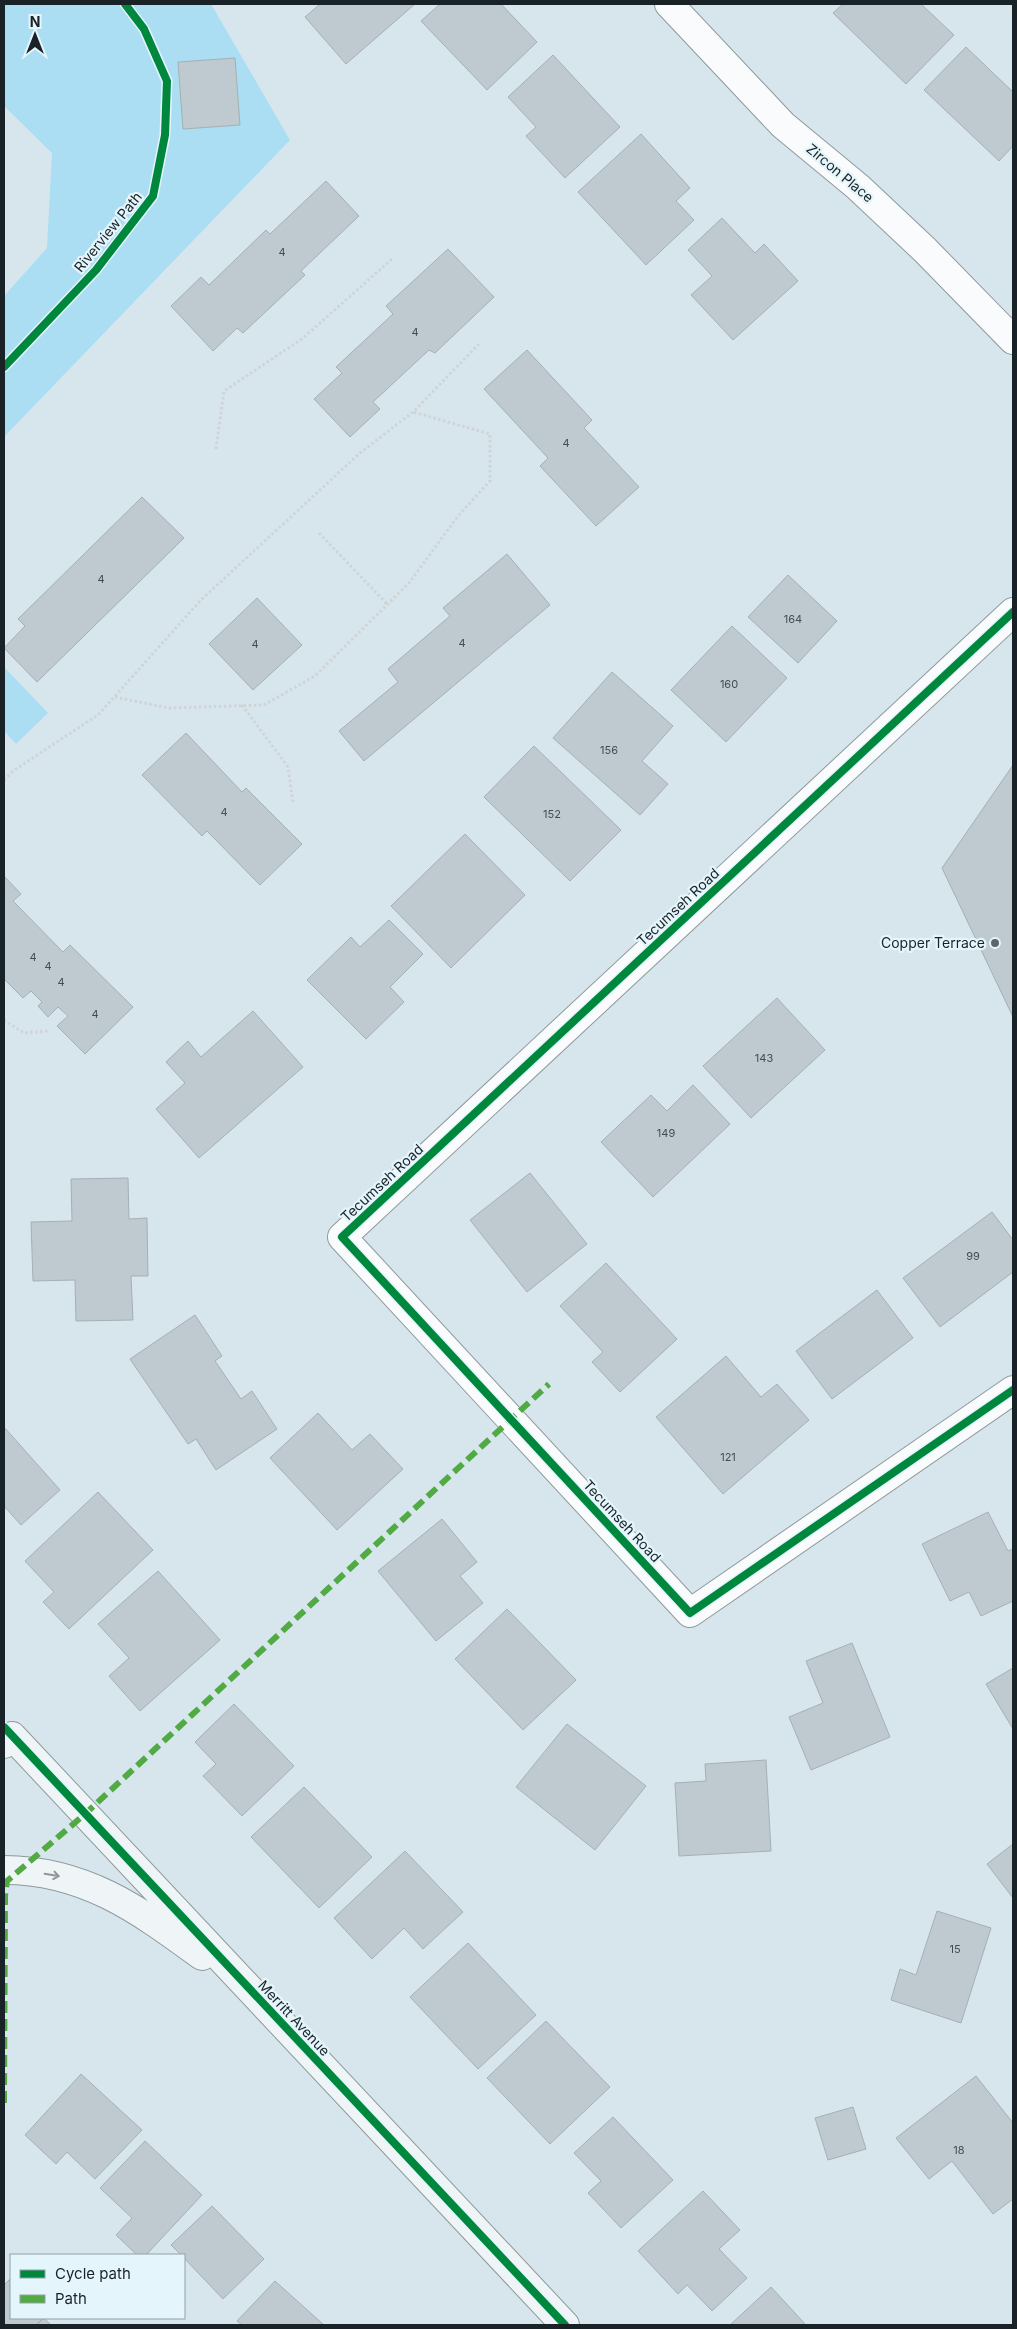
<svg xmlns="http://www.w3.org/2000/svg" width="1017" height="2329" viewBox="0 0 1017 2329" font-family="Inter,sans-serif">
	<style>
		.green { fill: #abdef3 }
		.building { fill: #becacf; stroke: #a4b0b5 }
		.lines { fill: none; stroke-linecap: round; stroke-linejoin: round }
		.street-casing { stroke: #8e9a9e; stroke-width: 30 }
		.secondary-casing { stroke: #8e9a9e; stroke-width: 30 }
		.path { stroke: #d0d4d6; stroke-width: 3; stroke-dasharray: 2.5 2.5; stroke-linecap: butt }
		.street { stroke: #f9fbfc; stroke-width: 28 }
		.secondary { stroke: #eff4f7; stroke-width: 28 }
		.quiet { stroke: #52aa44; stroke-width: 6; stroke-dasharray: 12 6; stroke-linecap: butt }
		.cycleway-casing { stroke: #e5f5fc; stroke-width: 11 }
		.cycleway { stroke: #00873e; stroke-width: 8 }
		.oneway { stroke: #8f9699 }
		.poi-dot { fill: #5c676c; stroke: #e5f5fc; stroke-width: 2 }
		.labels { text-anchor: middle; stroke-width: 4.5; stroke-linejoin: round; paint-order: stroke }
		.number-label { font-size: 11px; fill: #424d51 }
		.street-label { font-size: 14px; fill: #192327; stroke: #e5f5fc }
		.poi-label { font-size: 14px; fill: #192327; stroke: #e5f5fc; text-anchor: end }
	</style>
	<rect width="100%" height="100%" fill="#d7e6ed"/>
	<!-- green -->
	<path class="green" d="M 4,4 L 211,4 L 290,140 L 4,437 L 4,296 L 47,248 L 52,153 L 4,106 Z
		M 4,667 L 48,713 L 16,744 L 4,731 Z"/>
	<!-- building -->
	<path class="building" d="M 320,4 L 415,4 L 346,64 L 305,17 Z
		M 440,4 L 501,4 L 537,42 L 487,90 L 421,21 Z
		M 843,4 L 921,4 L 954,35 L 906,84 L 833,13 Z
		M 966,47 L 1013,92 L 1013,146 L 999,161 L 924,90 Z
		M 553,55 L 620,127 L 565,178 L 526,136 L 536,127 L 508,97 Z
		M 235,58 L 240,125 L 183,129 L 178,62 Z
		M 641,134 L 690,188 L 676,201 L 694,220 L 646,265 L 578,192 Z
		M 326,181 L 359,216 L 301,271 L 305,275 L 243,333 L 237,328 L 213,351 L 171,306 L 201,277 L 209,285 L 266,230 L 270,234 Z
		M 722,218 L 755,253 L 764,244 L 798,281 L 733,340 L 691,295 L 712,276 L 688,250 Z
		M 448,249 L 494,297 L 435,353 L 429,350 L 373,402 L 380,409 L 350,437 L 314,399 L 342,373 L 336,367 L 393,314 L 386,306 Z
		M 527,350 L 592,420 L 584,428 L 639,487 L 596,526 L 540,466 L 548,458 L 484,389 Z
		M 142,497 L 184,538 L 37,682 L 4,648 L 25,626 L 18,619 Z
		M 507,554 L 550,605 L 364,761 L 339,731 L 398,682 L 388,669 L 450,616 L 443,608 Z
		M 788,575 L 837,621 L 798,663 L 748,617 Z
		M 257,598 L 302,645 L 253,690 L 209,644 Z
		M 732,626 L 787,678 L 726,742 L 671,690 Z
		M 612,672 L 673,726 L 642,761 L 668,784 L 640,815 L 553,738 Z
		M 186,733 L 242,792 L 246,788 L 302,844 L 260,885 L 207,831 L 202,836 L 142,775 Z
		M 534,746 L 621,830 L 570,881 L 484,797 Z
		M 1013,765 L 1013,1017 L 942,868 Z
		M 465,834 L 525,895 L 451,968 L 391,906 Z
		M 4,876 L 21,894 L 13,901 L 63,952 L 70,945 L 133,1007 L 85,1054 L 57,1026 L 68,1016 L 58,1007 L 48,1017 L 38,1006 L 42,1002 L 31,991 L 23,998 L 4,979 Z
		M 389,920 L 423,954 L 390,987 L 404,1002 L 366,1039 L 307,980 L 351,937 L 360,947 Z
		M 777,998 L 825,1050 L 751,1118 L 703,1066 Z
		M 253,1011 L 303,1067 L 199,1158 L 156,1109 L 185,1083 L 166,1062 L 188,1041 L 201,1057 Z
		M 693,1085 L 730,1124 L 653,1197 L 601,1142 L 651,1095 L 667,1111 Z
		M 530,1173 L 587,1244 L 527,1292 L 470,1220 Z
		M 128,1178 L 129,1219 L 147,1218 L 148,1276 L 131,1276 L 133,1320 L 76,1321 L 75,1280 L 33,1281 L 31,1222 L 72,1221 L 71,1179 Z
		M 992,1212 L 1013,1240 L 1013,1272 L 940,1327 L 903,1278 Z
		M 606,1263 L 677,1339 L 620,1392 L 592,1362 L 603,1352 L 560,1306 Z
		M 877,1290 L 913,1338 L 832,1399 L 796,1351 Z
		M 195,1315 L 222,1356 L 215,1361 L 241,1399 L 252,1391 L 277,1429 L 216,1470 L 196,1439 L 188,1444 L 130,1359 Z
		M 726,1356 L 761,1397 L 777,1384 L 809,1420 L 723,1494 L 656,1417 Z
		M 318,1413 L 352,1450 L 370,1434 L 403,1469 L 337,1530 L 270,1458 Z
		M 4,1427 L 60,1490 L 21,1525 L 4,1506 Z
		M 98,1492 L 153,1550 L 69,1629 L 43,1602 L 54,1592 L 25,1561 Z
		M 988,1512 L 1008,1551 L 1013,1549 L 1013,1601 L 981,1616 L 969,1592 L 950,1601 L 922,1544 Z
		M 442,1519 L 477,1562 L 460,1576 L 483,1603 L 436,1641 L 378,1571 Z
		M 158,1571 L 220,1640 L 140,1711 L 109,1676 L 129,1658 L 98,1624 Z
		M 507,1609 L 576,1680 L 523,1730 L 455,1659 Z
		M 852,1643 L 890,1737 L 811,1770 L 789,1717 L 823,1703 L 806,1661 Z
		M 1013,1668 L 1013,1729 L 986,1684 Z
		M 234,1704 L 294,1766 L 242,1816 L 203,1776 L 216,1764 L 195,1742 Z
		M 567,1724 L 646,1786 L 595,1850 L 516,1787 Z
		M 766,1760 L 771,1851 L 679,1856 L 675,1783 L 706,1781 L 705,1764 Z
		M 304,1787 L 372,1857 L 319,1908 L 251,1837 Z
		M 1013,1844 L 1013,1898 L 987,1864 Z
		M 405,1851 L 463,1912 L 423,1949 L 404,1928 L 372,1959 L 334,1918 Z
		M 937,1911 L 991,1928 L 961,2023 L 891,2000 L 900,1969 L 916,1975 Z
		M 468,1943 L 536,2015 L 478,2069 L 410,1997 Z
		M 546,2021 L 610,2087 L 550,2144 L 487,2078 Z
		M 81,2074 L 142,2130 L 95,2179 L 67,2152 L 56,2164 L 25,2135 Z
		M 976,2076 L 1013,2123 L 1013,2199 L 993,2214 L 952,2161 L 929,2179 L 896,2138 Z
		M 853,2107 L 866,2149 L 828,2160 L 815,2118 Z
		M 613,2117 L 673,2180 L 621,2228 L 588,2193 L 601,2181 L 574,2153 Z
		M 145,2141 L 202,2195 L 146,2255 L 137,2255 L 116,2235 L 132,2218 L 100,2188 Z
		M 703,2191 L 740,2230 L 719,2249 L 747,2278 L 712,2311 L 687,2285 L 678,2294 L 638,2251 Z
		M 212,2206 L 264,2259 L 223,2299 L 184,2258 L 184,2255 L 181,2255 L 171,2245 Z
		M 10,2279 L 11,2318 L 44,2318 L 36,2325 L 4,2325 L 4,2285 Z
		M 275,2281 L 324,2325 L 242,2325 L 237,2321 Z
		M 771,2287 L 806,2325 L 732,2325 L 731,2324 Z
		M 44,2318 L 51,2325 L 36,2325 Z"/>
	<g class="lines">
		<!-- street casing -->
		<g class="street-casing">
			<path id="street" d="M 669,4 L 783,125 L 858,187 L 925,250 L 1013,340
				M 1013,612 L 342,1237 L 690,1613 L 1013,1390"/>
		</g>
		<!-- secondary casing -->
		<g class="secondary-casing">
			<path id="secondary" d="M 4,1744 L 12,1736 L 565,2325
				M 4,1870 C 85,1870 139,1910 202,1956"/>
		</g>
		<!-- path -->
		<path class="path" d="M 4,367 L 96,270 L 153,196 L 165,135 L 167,81 L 144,29 L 125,4
			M 216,449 L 224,391 L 302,339 L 392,259
			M 319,533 L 387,604
			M 115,697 L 169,708 L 264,705 L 315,676 L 409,583 L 458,516 L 490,481 L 490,434 L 413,412
			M 242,705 L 288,767 L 293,803
			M 4,780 L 13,771 L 98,715 L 201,600 L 360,453 L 413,412 L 479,344
			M 4,1020 L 24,1033 L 49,1031"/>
		<!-- street -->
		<use href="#street" class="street"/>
		<!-- secondary -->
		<use href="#secondary" class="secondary"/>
		<!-- quiet -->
		<path class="quiet" d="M 4,2103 L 5,1896 L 7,1881 L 85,1814 L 549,1384"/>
		<!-- cycleway casing -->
		<g class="cycleway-casing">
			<path id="cycleway" d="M 4,367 L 96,270 L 153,196 L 165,135 L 167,81 L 144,29 L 125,4
				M 1013,612 L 342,1237 L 690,1613 L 1013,1390
				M 4,1727 L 565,2325"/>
		</g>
		<!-- cycleway -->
		<use href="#cycleway" class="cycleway"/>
	</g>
	<!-- one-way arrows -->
	<defs><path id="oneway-shaft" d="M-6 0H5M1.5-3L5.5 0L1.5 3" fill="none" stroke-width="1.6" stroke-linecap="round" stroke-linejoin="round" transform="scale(1.25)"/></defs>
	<use class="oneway" href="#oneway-shaft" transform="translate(52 1875) rotate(10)"/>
	<!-- markers -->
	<circle class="poi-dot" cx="995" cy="943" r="5"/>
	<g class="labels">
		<!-- number labels -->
		<g class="number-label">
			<text x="282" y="256">4</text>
			<text x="415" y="336">4</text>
			<text x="566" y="447">4</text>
			<text x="101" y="583">4</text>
			<text x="793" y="623">164</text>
			<text x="462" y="647">4</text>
			<text x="255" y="648">4</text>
			<text x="729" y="688">160</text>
			<text x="609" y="754">156</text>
			<text x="224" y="816">4</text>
			<text x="552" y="818">152</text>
			<text x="33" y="961">4</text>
			<text x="48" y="970">4</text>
			<text x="61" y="986">4</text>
			<text x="95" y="1018">4</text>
			<text x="764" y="1062">143</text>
			<text x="666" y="1137">149</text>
			<text x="973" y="1260">99</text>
			<text x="728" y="1461">121</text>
			<text x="955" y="1953">15</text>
			<text x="959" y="2154">18</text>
		</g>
		<!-- street labels -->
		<g class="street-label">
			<text transform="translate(840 173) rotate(40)" y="5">Zircon Place</text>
			<text transform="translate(108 232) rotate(-51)" y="5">Riverview Path</text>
			<text transform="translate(678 907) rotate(-43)" y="5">Tecumseh Road</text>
			<text transform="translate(382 1183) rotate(-43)" y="5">Tecumseh Road</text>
			<text transform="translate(622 1521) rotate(47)" y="5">Tecumseh Road</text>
			<text transform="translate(294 2018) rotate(47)" y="5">Merritt Avenue</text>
		</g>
		<!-- poi labels -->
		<g class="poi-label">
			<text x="985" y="948">Copper Terrace</text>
		</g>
	</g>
	<!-- border -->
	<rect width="1017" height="2329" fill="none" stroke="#192327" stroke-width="10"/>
	<!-- legend -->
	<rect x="10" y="2254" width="175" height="65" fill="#e5f5fc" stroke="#93a1a7"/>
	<rect x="20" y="2270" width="25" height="8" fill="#00873e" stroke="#93a1a7"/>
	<text x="55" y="2279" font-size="15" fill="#192327">Cycle path</text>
	<rect x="20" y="2295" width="25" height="8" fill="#52aa44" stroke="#93a1a7"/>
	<text x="55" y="2304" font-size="15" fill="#192327">Path</text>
	<!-- north arrow -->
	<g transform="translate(35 35)" stroke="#e5f5fc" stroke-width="4" paint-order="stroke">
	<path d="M0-4L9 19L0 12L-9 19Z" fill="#192327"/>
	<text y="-8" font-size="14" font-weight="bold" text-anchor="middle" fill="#192327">N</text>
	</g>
</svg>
